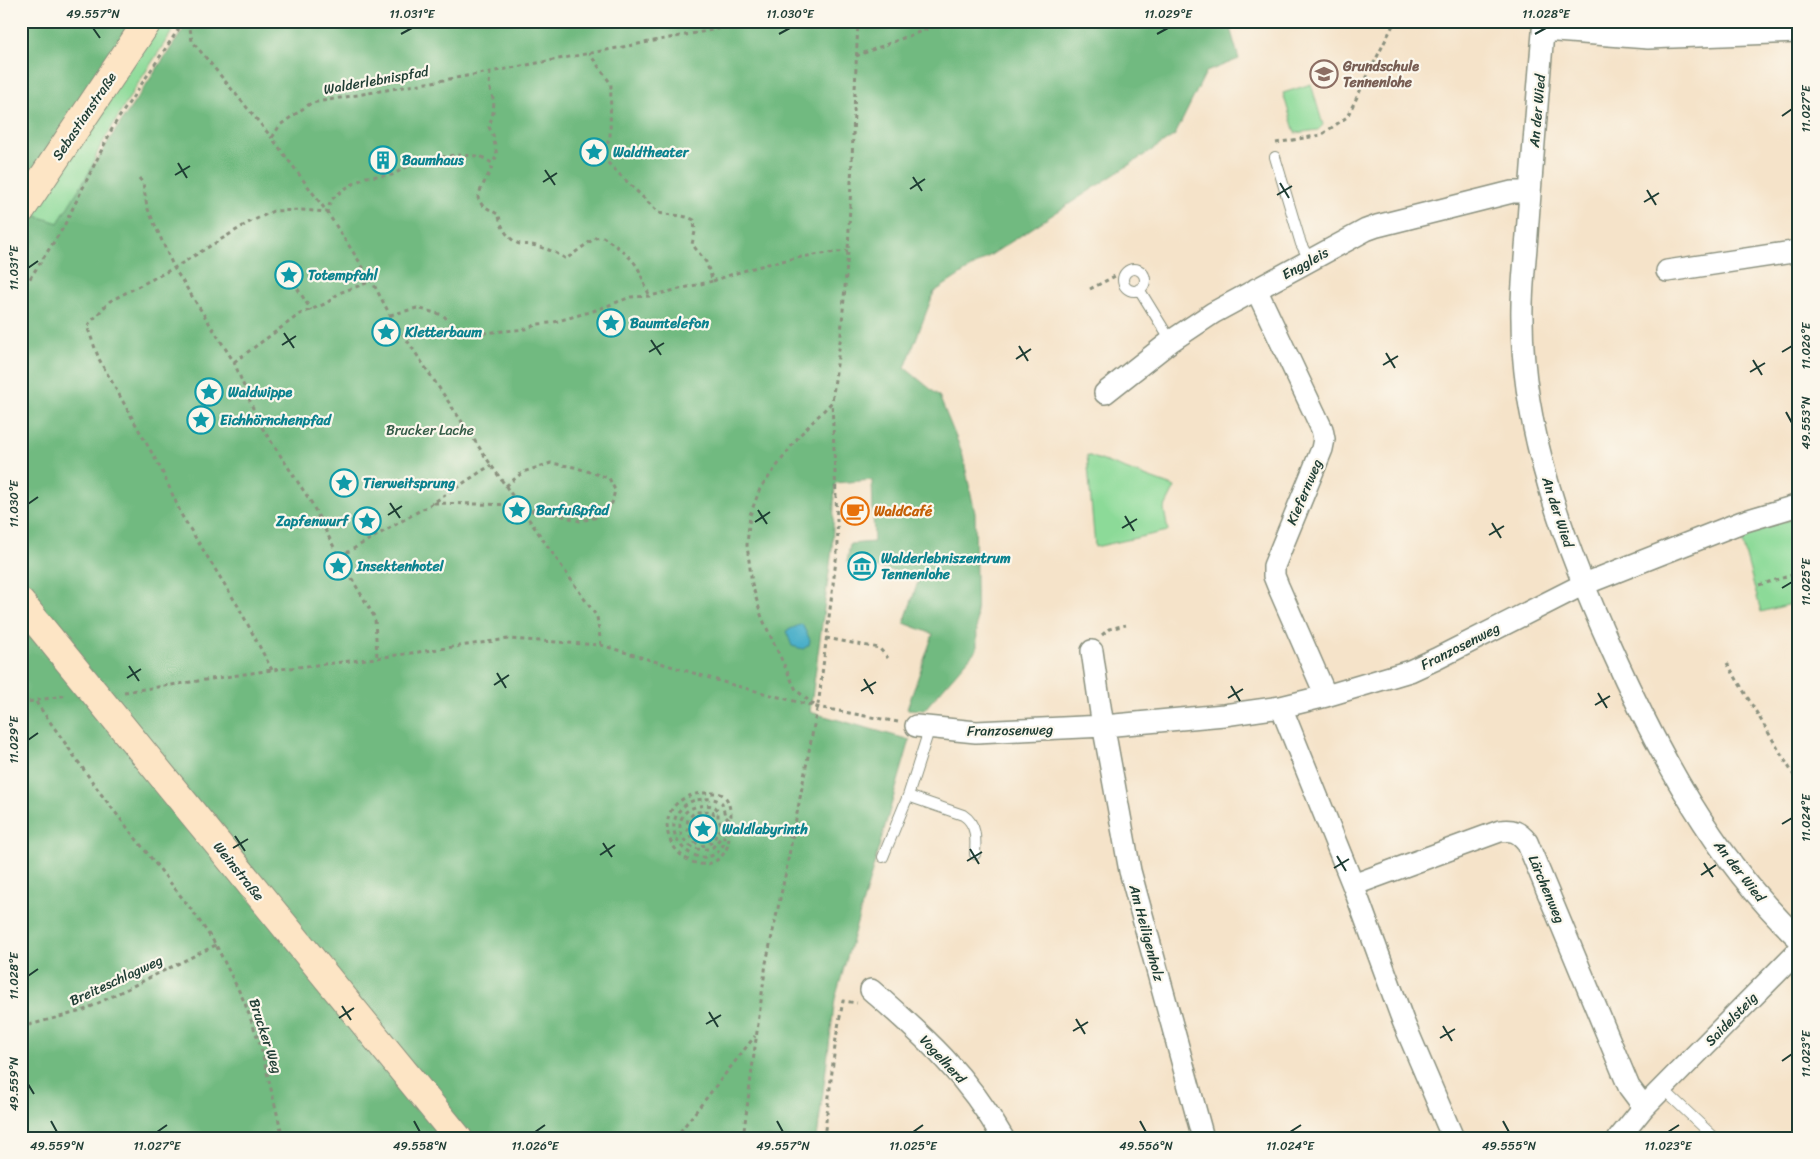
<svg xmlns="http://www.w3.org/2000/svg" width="1820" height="1159" viewBox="0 0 1820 1159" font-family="Sriracha,sans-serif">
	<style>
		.green { fill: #8cda98; stroke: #568c66 }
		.forest { fill: #71ba80; stroke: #487c5a }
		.water { fill: #4aafc9; stroke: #34767e }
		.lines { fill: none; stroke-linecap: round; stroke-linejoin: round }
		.lane-casing { stroke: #8a907e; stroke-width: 12 }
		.street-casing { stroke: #8a907e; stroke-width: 24 }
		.secondary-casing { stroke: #8a907e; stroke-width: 30 }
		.path { stroke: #8a907e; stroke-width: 3; stroke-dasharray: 4 4; stroke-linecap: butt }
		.lane { stroke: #fff; stroke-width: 10 }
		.street { stroke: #fff; stroke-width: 21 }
		.secondary { stroke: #fde5c5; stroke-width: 28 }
		.ticks { fill: none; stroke: #1f3d34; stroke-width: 2 }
		.labels { text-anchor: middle; stroke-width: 4.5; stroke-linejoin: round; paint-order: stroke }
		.education-label { font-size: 14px; font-weight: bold; fill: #785e54; stroke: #fbf7ec; text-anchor: start }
		.street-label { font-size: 14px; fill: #1f3d34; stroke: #fbf7ec }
		.culture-label { font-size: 14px; font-weight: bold; fill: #0d838f; stroke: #fbf7ec; text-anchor: start }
		.park-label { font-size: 14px; fill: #355c48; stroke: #fbf7ec }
		.food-label { font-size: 14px; font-weight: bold; fill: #c56008; stroke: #fbf7ec; text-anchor: start }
		.neatline { fill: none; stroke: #1f3d34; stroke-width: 2 }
		.ticks-label { font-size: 12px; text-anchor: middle; fill: #1f3d34 }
	</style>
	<rect width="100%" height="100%" fill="#fbf7ec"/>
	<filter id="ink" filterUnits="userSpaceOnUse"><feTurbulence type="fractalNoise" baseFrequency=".02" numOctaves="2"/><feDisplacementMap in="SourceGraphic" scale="10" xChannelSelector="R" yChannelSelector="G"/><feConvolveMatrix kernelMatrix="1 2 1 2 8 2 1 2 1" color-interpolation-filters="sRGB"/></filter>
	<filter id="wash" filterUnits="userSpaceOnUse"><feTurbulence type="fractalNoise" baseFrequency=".0096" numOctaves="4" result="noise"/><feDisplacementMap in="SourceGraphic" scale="20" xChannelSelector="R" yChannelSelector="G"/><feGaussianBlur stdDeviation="1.12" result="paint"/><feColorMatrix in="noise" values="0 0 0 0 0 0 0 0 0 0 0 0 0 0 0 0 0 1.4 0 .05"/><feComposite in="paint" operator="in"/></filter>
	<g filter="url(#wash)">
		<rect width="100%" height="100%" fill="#f5e3c9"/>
		<!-- green -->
		<path class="green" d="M 161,21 L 179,21 L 135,88 L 99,149 L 90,171 L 58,223 L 30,214 Z
			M 1311,84 L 1323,125 L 1318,130 L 1295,133 L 1283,93 Z
			M 1087,455 L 1175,487 L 1164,509 L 1168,531 L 1095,547 Z
			M 1799,517 L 1799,602 L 1761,612 L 1740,534 Z"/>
		<!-- forest -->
		<path class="forest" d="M 21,21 L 136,21 L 21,193 Z
			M 189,21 L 1228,21 L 1239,59 L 1206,72 L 1175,135 L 934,292 L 905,368 L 939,396 L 962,452 L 975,513 L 977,649 L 924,710 L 907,709 L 933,634 L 904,623 L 920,576 L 847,562 L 850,544 L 874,542 L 872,480 L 835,483 L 832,550 L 810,712 L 910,740 L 835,999 L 817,1138 L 470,1138 L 21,589 L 21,227 L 30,214 L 58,223 L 113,134 Z
			M 21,619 L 446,1138 L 21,1138 Z"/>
		<!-- water -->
		<path class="water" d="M 802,624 L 810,640 L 809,645 L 803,649 L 792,646 L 786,631 Z"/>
	</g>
	<g filter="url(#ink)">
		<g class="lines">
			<!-- lane casing -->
			<g class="lane-casing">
				<path id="lane" d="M 1275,157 L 1301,244 L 1310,261
					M1123 280a11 11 0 1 1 22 0a11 11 0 1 1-22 0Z
					M 1139,289 L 1171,341
					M 908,796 L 963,815 C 977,824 976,839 975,854
					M 883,857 L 908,796 L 930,727
					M 1663,1089 L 1715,1138"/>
			</g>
			<!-- street casing -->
			<g class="street-casing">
				<path id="street" d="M 1544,21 C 1538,92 1532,163 1527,235 C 1525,263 1521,291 1522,319 C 1522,432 1565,546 1611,648 C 1658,753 1715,860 1799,939
					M 1543,30 L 1648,38 L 1799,32
					M 1667,271 L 1799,251
					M 1256,289 L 1322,429 L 1324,439 L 1322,449 L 1274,566 L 1274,576 L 1278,586 L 1326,696
					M 1105,393 L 1171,341 L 1213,313 L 1366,230 L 1377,226 L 1512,192 L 1530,192
					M 1092,651 L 1101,713 L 1130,871 L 1203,1138
					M 1281,707 L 1353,885 L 1403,1021 L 1453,1138
					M 916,726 L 976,732 L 1104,726 L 1224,715 L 1281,707 L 1326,696 L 1410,671 L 1436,659 L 1582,585 L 1742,522 L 1799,505
					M 1353,885 L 1500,831 C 1513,829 1519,832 1527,842 L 1629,1087 L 1644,1107
					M 871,990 C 925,1037 967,1075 1003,1138
					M 1619,1138 L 1644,1107 L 1799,950"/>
			</g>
			<!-- secondary casing -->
			<g class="secondary-casing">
				<path id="secondary" d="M 21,210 L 148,21
					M 21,603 L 458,1138"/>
			</g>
			<!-- path -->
			<path class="path" d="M 189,21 L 192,41 L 272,138
				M 856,56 L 948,21
				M 490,72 L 489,86 L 494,102 L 493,113 L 489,127 L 493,135 L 497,156 L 492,163
				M 1276,143 L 1321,135 L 1347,117 L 1395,21
				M 139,178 L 143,183 L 147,207 L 174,268 L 234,362 L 259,423 L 311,502 L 339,557 L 375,618 L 377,658
				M 289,275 L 311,310
				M 713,281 C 756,265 802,255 848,251
				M 1090,289 L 1117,275 L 1124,274
				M 21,292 L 63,228 L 114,125 L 184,21
				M 390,315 L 417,308 L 443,315 L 462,335 L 526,329 L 538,324 L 551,323 L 593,311 L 631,297 L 650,296 L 713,281 L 706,262 L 692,244 L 695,232 L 694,220 C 683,214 672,216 659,213 L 606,161 L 605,148 L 610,138 L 611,84 L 589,53
				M 234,362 L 300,314 L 327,303 L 339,293 L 372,281
				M 506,486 L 523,472 L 551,463 L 574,467 L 609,478 L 615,490 L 612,503 L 598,517 L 580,521 L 539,509 L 524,513
				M 434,503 L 518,505
				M 339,557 L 433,503 L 491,465
				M 1759,585 L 1799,573
				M 1102,635 L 1109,629 L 1126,625
				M 826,638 L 879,648 L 888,658
				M 601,645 L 597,617 L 491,465 L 390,315 L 372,281 L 327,212 L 272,138 L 280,125 L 311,103 L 490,72 L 760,21
				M 1727,663 L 1799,784
				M 272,670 L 238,606 L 182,516 L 162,471 L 99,359 L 87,326 L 110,301 L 174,268 L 248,223 L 273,211 L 302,210 L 327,212 L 331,200 L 344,189 L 366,177 L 392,175 L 420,160 L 455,155 L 480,156 L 492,163 C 493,171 480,186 478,198 L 482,205 L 499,215 C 500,226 509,241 520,244 C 525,245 531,244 536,246 C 547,249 556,252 566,259 L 595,238 L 603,237 C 616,246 632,256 639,270 C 643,279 645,287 650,296
				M 124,692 L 272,670 L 377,658 L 508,639 L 601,645 L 733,685 L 817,707 L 898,722
				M 36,702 L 101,794 L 194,913 L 216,945 L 244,1001 L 260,1044 L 283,1138
				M 21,703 L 68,695
				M 814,705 L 796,690 L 762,618 L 752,584 L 747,545 L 750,515 L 760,489 L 799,436 L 832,402 L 841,334 L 848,251 L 858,21
				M 706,828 L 711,829 L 713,831 L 711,838 L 698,839 L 692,830 L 693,821 L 700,815 L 711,816 L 711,820 L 700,823 C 697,828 697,832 702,836 L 709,836 L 708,832 L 703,832 L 700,827 L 702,825 L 713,824 L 715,822 L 713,812 L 711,811 L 695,812 L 688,819 C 684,832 696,854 712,842 C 715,839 716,835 718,831 L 723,830 L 728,833 C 732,849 718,866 700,864 C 680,861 663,839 668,819 C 672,800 692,792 709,793 C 714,793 720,792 724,796 C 728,799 729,805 730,809 C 731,814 732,816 729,820 L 725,816 L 722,803 C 715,797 704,799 695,800 C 688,802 681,807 677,814 C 661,845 709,876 724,843 L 724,837 L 722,836 L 713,847 C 680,861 665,810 700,806 C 705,805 710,805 715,807 L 718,810 L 718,820 L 722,825 L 793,836
				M 21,1027 L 82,1011 L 216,945
				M 675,1138 L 755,1036
				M 743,1138 L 766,963 L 785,876 L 819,699 L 838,544 L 832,402
				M 824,1138 L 836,1038 L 843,1001 L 857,1003"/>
			<!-- lane -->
			<use href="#lane" class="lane"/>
			<!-- street -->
			<use href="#street" class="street"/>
			<!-- secondary -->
			<use href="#secondary" class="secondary"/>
		</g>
	</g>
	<!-- ticks -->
	<path class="ticks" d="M 93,28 L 100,38M 401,34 L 412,28M 779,34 L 790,28M 1157,34 L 1168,28M 1535,34 L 1546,28M 1782,116 L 1792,109M 178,163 L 187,178M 545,170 L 555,185M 175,175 L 190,166M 913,177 L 922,191M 543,182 L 557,173M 1280,183 L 1289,198M 910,189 L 925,179M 1647,190 L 1656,205M 1277,195 L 1292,186M 1644,202 L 1659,193M 28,268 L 38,261M 284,333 L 294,348M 651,340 L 661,355M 282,345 L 296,336M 1019,346 L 1028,361M 649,352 L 664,343M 1782,352 L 1792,346M 1386,353 L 1395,368M 1016,359 L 1031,349M 1753,360 L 1762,375M 1383,365 L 1398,356M 1750,372 L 1765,363M 1786,412 L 1792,423M 390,503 L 400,518M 28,504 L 38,497M 758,510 L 767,524M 388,515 L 402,506M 1125,516 L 1134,531M 755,522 L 770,512M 1492,523 L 1501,538M 1122,528 L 1137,519M 1489,535 L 1504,526M 1782,588 L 1792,582M 129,666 L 139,681M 497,673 L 506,688M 127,678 L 141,669M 864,679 L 873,694M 494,685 L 509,675M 1231,686 L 1240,701M 861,691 L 876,682M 1598,693 L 1607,708M 1228,698 L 1243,689M 1595,705 L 1610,696M 28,740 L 38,733M 1782,824 L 1792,818M 235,836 L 245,851M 603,843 L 612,857M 233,848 L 248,839M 970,849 L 979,864M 600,855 L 615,845M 1337,856 L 1346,871M 967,861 L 982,852M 1704,863 L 1713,877M 1334,868 L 1349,859M 1701,875 L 1716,865M 28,976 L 38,969M 342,1006 L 351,1020M 709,1012 L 718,1027M 339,1018 L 354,1008M 1076,1019 L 1085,1034M 706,1024 L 721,1015M 1443,1026 L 1452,1041M 1073,1031 L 1088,1022M 1440,1038 L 1455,1029M 1782,1061 L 1792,1054M 28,1084 L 34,1094M 51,1121 L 57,1132M 414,1121 L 420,1132M 777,1121 L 783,1132M 1140,1121 L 1146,1132M 1503,1121 L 1509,1132M 157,1132 L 167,1125M 535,1132 L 545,1125M 913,1132 L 923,1125M 1290,1132 L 1301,1125M 1668,1132 L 1679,1125"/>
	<!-- icons -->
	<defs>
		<g id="school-ring" transform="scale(1.4375)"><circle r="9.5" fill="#fbf7ec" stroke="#8d6e63" stroke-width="1.5"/><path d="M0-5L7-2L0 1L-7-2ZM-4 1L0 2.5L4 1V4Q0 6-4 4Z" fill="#8d6e63"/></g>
		<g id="sight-ring" transform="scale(1.4375)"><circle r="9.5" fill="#fbf7ec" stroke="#0f9aa8" stroke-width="1.5"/><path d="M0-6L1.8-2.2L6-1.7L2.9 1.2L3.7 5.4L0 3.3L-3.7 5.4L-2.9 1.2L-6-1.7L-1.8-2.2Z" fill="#0f9aa8"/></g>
		<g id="building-ring" transform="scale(1.4375)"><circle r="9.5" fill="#fbf7ec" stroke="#0f9aa8" stroke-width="1.5"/><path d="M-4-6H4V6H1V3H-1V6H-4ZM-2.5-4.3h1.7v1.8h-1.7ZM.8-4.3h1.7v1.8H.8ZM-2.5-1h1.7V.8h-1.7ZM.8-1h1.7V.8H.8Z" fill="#0f9aa8"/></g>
		<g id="cafe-ring" transform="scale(1.4375)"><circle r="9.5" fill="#fbf7ec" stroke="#e8710a" stroke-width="1.5"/><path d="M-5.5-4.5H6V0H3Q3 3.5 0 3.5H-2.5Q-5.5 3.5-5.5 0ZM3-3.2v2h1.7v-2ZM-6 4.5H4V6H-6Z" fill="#e8710a"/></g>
		<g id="museum-ring" transform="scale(1.4375)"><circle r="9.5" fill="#fbf7ec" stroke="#0f9aa8" stroke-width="1.5"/><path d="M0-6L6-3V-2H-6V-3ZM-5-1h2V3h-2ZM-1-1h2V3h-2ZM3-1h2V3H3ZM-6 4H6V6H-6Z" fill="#0f9aa8"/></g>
	</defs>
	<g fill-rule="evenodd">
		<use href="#school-ring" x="1324" y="74"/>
		<use href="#sight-ring" x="594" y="152"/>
		<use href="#building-ring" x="383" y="160"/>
		<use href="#sight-ring" x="289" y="275"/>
		<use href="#sight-ring" x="611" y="323"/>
		<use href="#sight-ring" x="386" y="332"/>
		<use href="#sight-ring" x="209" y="392"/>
		<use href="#sight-ring" x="201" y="420"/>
		<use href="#sight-ring" x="344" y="483"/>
		<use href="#sight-ring" x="517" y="510"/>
		<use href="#cafe-ring" x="855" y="511"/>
		<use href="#sight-ring" x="367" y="521"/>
		<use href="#sight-ring" x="338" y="566"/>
		<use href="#museum-ring" x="862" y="566"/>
		<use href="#sight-ring" x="703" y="829"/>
	</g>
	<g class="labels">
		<!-- education labels -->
		<g class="education-label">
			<text x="1343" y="71">Grundschule<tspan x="1343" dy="16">Tennenlohe</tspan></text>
		</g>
		<!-- street labels -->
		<g class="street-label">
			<text transform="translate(376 80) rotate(-10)" y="5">Walderlebnispfad</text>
			<text transform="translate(1537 111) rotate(-85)" y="5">An der Wied</text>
			<text transform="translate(84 116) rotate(-56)" y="5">Sebastianstraße</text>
			<text transform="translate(1305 263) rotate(-29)" y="5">Enggleis</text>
			<text transform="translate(1304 492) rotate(-67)" y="5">Kiefernweg</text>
			<text transform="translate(1558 512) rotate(72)" y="5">An der Wied</text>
			<text transform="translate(1460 646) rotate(-27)" y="5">Franzosenweg</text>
			<text transform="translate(1010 730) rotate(-1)" y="5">Franzosenweg</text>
			<text transform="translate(239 871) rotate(51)" y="5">Weinstraße</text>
			<text transform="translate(1740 871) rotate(52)" y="5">An der Wied</text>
			<text transform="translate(1547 889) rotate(67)" y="5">Lärchenweg</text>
			<text transform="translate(1147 933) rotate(75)" y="5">Am Heiligenholz</text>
			<text transform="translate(116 980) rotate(-25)" y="5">Breiteschlagweg</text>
			<text transform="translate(1731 1019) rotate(-46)" y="5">Saidelsteig</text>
			<text transform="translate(266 1036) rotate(72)" y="5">Brucker Weg</text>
			<text transform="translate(943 1059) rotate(47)" y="5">Vogelherd</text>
		</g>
		<!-- culture labels -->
		<g class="culture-label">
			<text x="613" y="157">Waldtheater</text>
			<text x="402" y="165">Baumhaus</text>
			<text x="308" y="280">Totempfahl</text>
			<text x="630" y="328">Baumtelefon</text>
			<text x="405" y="337">Kletterbaum</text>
			<text x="228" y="397">Waldwippe</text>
			<text x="220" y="425">Eichhörnchenpfad</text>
			<text x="363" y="488">Tierweitsprung</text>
			<text x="536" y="515">Barfußpfad</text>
			<text x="348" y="526" text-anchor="end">Zapfenwurf</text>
			<text x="881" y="563">Walderlebniszentrum<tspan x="881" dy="16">Tennenlohe</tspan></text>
			<text x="357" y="571">Insektenhotel</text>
			<text x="722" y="834">Waldlabyrinth</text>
		</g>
		<!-- park labels -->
		<g class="park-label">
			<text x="430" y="435">Brucker Lache</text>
		</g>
		<!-- food labels -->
		<g class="food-label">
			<text x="874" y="516">WaldCafé</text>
		</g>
	</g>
	<!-- margin -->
	<rect width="1820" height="1159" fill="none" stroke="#fbf7ec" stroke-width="55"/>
	<rect x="28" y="28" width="1764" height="1104" class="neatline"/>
	<g class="ticks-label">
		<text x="93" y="18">49.557°N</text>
		<text x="412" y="18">11.031°E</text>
		<text x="790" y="18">11.030°E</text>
		<text x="1168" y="18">11.029°E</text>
		<text x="1546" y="18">11.028°E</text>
		<text transform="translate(1806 109) rotate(-90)" y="4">11.027°E</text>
		<text transform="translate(14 268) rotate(-90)" y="4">11.031°E</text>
		<text transform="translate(1806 346) rotate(-90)" y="4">11.026°E</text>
		<text transform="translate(1806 423) rotate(-90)" y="4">49.553°N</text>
		<text transform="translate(14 504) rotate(-90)" y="4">11.030°E</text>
		<text transform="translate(1806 582) rotate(-90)" y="4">11.025°E</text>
		<text transform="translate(14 740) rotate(-90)" y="4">11.029°E</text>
		<text transform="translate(1806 818) rotate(-90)" y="4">11.024°E</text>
		<text transform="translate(14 976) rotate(-90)" y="4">11.028°E</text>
		<text transform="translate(1806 1054) rotate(-90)" y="4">11.023°E</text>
		<text transform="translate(14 1084) rotate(-90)" y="4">49.559°N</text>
		<text x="57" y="1150">49.559°N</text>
		<text x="157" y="1150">11.027°E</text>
		<text x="420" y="1150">49.558°N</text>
		<text x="535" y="1150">11.026°E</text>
		<text x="783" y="1150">49.557°N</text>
		<text x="913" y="1150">11.025°E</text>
		<text x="1146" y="1150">49.556°N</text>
		<text x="1290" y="1150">11.024°E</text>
		<text x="1509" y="1150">49.555°N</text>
		<text x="1668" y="1150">11.023°E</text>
	</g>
</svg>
